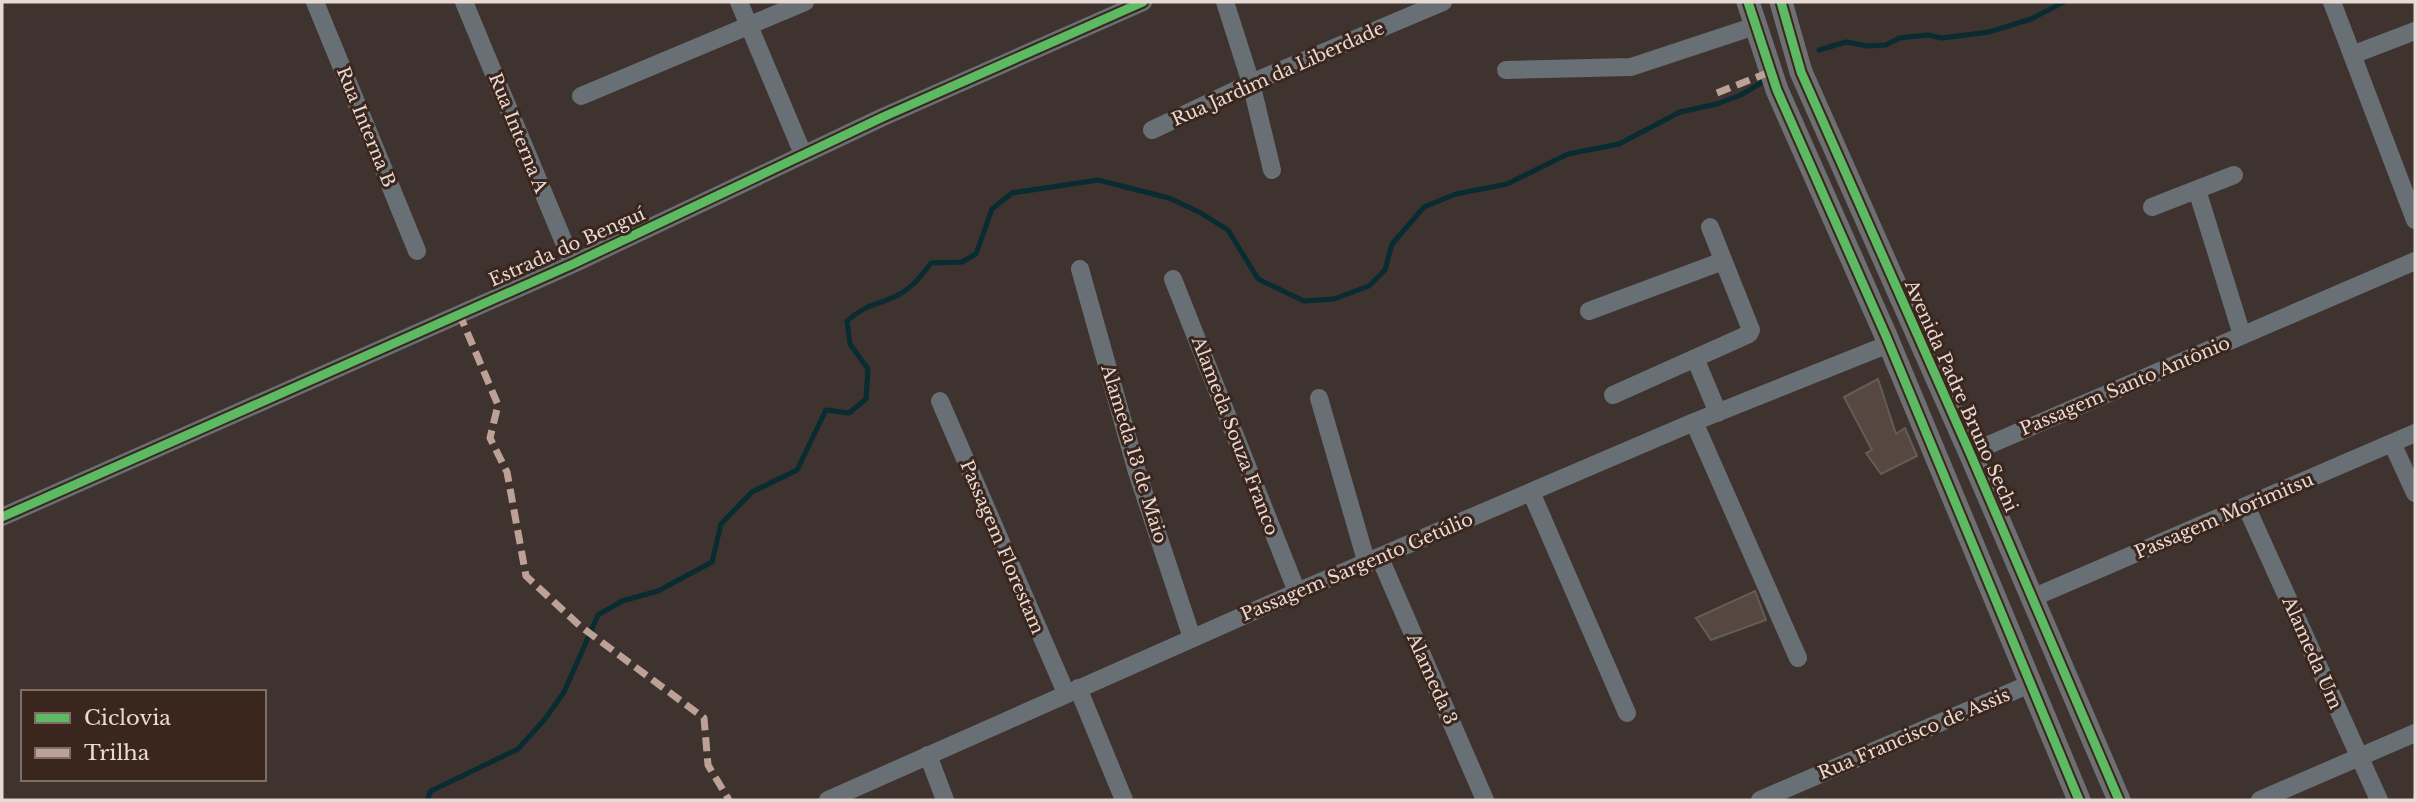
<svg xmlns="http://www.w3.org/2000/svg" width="2417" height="802" viewBox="0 0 2417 802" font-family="'Libre Baskerville',serif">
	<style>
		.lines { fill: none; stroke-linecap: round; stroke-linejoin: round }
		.stream { stroke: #082c32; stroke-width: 5 }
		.building { fill: #564840; stroke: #645c57; stroke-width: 2 }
		.minor { stroke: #686f75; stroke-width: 18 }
		.major { stroke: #6d6f72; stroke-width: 23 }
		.quiet { stroke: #bda197; stroke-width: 7; stroke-dasharray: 14 7; stroke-linecap: butt }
		.cycleway-casing { stroke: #3a261d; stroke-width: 13 }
		.cycleway { stroke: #5cba63; stroke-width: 9 }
		.labels { text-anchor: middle; stroke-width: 6; stroke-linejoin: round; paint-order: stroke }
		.street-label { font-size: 18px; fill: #e7d9d3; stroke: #3a261d }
	</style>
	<rect width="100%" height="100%" fill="#3e332e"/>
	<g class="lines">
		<!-- stream -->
		<path class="stream" d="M 1819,50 L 1846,42 L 1868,46 L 1886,45 L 1899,38 L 1928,35 L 1942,38 L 1989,32 L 2031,19 L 2064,2
			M 427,800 L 431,791 L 518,749 L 545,719 L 564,692 L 598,615 L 622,601 L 658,591 L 712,562 L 721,524 L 752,492 L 797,470 L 826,410 L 849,413 L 866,399 L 868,369 L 850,344 L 847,321 C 867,303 877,306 898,295 C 912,288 922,275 931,263 L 962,262 L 976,254 L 992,209 L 1012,193 L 1098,180 L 1169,198 L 1199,212 L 1228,230 L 1258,279 L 1304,301 L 1334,299 L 1369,286 L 1385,270 L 1392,244 L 1424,207 L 1456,194 L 1507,184 L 1568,154 L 1619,144 L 1680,112 L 1717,104 L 1741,95 L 1766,80"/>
	</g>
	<!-- building -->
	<path class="building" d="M 1878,379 L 1896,434 L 1905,428 L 1917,456 L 1881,474 L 1866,453 L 1872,450 L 1844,397 Z
		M 1755,591 L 1766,620 L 1711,640 L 1696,618 Z"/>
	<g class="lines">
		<!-- minor -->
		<path class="minor" d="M 315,2 L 417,251
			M 464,2 L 573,264
			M 739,2 L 803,154
			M 1225,2 L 1251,83 L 1272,170
			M 2332,2 L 2415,220
			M 2352,55 L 2415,31
			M 1506,70 L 1631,67 L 1755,26
			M 581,96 L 805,2
			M 1152,130 L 1251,83 L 1443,2
			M 2197,190 L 2242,335
			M 2152,207 L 2234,175
			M 1080,269 L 1137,472 L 1192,638
			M 1173,279 L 1297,592
			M 1589,311 L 1723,261
			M 1695,358 L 1718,413
			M 1613,395 L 1749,334 L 1751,330 L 1710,227
			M 1319,398 L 1367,564
			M 940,401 L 1066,693
			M 1694,422 L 1798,658
			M 2392,443 L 2415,493
			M 1970,453 L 2415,261
			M 1531,492 L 1627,713
			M 2246,506 L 2379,800
			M 2,517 L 573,264 L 883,117 L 1143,2
			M 1380,558 L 1485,800
			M 2032,598 L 2415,433
			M 1078,688 L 1124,800
			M 928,755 L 945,800
			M 828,800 L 1297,592 L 1694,422 L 1889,344
			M 1760,800 L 2030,684
			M 2260,800 L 2415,733"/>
		<!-- major -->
		<path class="major" d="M 1748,2 L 1777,90 L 1886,336 L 2079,800
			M 1781,2 L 1801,72 L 1970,453 L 2119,800"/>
		<!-- quiet -->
		<path class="quiet" d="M 1717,93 L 1772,71
			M 459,313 L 498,405 L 490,438 L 507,472 L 526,576 L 580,626 L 704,718 L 708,765 L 729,800"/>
		<!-- cycleway casing -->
		<g class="cycleway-casing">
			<path id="cycleway" d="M 1748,2 L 1777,90 L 1886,336 L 2079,800
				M 1781,2 L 1801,72 L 1970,453 L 2119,800
				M 2,517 L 573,264 L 883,117 L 1143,2"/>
		</g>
		<!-- cycleway -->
		<use href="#cycleway" class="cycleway"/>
	</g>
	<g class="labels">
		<!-- street labels -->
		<g class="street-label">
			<text transform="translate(1278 74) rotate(-24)" y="6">Rua Jardim da Liberdade</text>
			<text transform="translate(366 127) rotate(68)" y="6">Rua Interna B</text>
			<text transform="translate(518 133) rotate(68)" y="6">Rua Interna A</text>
			<text transform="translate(567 247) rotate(-24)" y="6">Estrada do Benguí</text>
			<text transform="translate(2125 386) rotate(-23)" y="6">Passagem Santo Antônio</text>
			<text transform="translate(1961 396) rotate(66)" y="6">Avenida Padre Bruno Sechi</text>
			<text transform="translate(1235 436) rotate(69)" y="6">Alameda Souza Franco</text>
			<text transform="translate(1134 454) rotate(73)" y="6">Alameda 13 de Maio</text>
			<text transform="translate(2224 516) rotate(-23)" y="6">Passagem Morimitsu</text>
			<text transform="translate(1002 547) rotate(67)" y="6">Passagem Florestam</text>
			<text transform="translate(1357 567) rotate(-23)" y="6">Passagem Sargento Getúlio</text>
			<text transform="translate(2312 653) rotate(66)" y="6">Alameda Um</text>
			<text transform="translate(1432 679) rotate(66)" y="6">Alameda 3</text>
			<text transform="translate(1914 734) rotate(-23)" y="6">Rua Francisco de Assis</text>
		</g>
	</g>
	<!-- border -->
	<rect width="2417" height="802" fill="none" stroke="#e7d9d3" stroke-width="7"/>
	<!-- legend -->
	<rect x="21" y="690" width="245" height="91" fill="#3a261d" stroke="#7f6e66" stroke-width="2"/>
	<rect x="35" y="713" width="35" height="10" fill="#5cba63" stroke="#7f6e66" stroke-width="2"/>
	<text x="84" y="725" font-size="21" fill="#e7d9d3">Ciclovia</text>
	<rect x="35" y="748" width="35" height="10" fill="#bda197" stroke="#7f6e66" stroke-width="2"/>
	<text x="84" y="760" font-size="21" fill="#e7d9d3">Trilha</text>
</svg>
